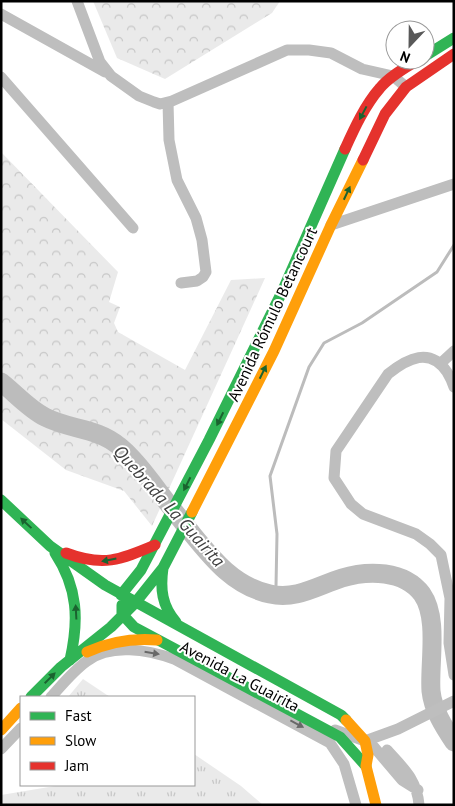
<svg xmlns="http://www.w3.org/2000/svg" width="455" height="806" viewBox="0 0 455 806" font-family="'PT Sans',sans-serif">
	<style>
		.grass { fill: url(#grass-tufts) }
		.forest { fill: url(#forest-crowns) }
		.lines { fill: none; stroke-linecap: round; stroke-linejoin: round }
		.stream { stroke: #bcbcbc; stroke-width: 3 }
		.river { stroke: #bcbcbc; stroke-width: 19 }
		.street { stroke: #bebebe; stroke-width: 11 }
		.fast { stroke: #30b455; stroke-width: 11 }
		.slow { stroke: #ff9f0a; stroke-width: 11 }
		.jam { stroke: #e5322d; stroke-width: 11 }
		.oneway { fill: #1a632f }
		.oneway2 { fill: #686868 }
		.labels { text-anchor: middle; stroke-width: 4; stroke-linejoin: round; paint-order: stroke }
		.street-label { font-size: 16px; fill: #000; stroke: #fff }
		.water-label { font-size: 18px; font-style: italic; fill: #414141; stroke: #fff }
	</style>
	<defs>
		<pattern id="grass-tufts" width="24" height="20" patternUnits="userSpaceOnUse" patternTransform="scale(1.25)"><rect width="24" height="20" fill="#eaeaea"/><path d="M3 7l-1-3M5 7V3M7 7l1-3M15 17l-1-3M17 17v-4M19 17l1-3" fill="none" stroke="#c7c7c7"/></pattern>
		<pattern id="forest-crowns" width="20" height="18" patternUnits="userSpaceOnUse" patternTransform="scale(1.25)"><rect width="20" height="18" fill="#eaeaea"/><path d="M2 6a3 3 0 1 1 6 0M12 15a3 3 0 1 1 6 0" fill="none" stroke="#c7c7c7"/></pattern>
	</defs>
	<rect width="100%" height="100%" fill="#fff"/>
	<!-- grass -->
	<path class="grass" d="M 83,679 L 110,697 L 68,697 Z
		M 194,754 L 241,786 L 263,805 L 1,805 L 1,795 L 61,785 L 194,785 Z"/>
	<!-- forest -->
	<path class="forest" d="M 93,1 L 280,1 L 272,13 L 165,79 L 117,58 Z
		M 1,152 L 118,272 L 109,302 L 120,307 L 114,323 L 118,332 L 185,370 L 231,280 L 265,278 L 152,526 L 124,491 L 66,470 L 1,419 Z"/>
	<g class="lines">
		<!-- stream -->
		<path class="stream" d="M 274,595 L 276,586 L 277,534 L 270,476 L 309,367 L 324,343 L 362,323 L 437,272 L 454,245"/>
		<!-- river -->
		<path class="river" d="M 1,382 C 15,393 29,409 45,417 C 70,430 96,427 119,446 C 133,457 143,471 154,485 C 165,500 177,515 189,530 C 211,557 233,586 270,594 C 296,600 317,586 342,578 C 368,570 404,570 422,594 C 439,618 429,663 431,691 C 433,710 444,727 454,742"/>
		<!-- street -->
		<path class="street" d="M 77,1 L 100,62 L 111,76 L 139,96 L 154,102 L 160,104 L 172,101 L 287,50 L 309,50 L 331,53 L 362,69 L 393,76 L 406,87
			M 1,14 L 105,72
			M 1,77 L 133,228
			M 168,102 L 169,140 L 177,180 L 196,218 L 202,240 L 206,272 L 203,277 L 197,281 L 181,283
			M 331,225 L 454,184
			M 441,363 L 454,351
			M 454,387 C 452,381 450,377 447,372 C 430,347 408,358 388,374 L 336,451 L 334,478 L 351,504 L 363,514 L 416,534 L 430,544 L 441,555 L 450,598 L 449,643 L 454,675
			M 51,697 C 62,685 73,671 87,661 C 111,643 148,650 174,659 L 330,743 L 344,764 L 356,805
			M 335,730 L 365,741 L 374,747 L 402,780 L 418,790
			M 365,741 L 398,729 L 454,701
			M 1,749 L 21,728
			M 387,750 C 403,768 417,779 419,805"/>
		<!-- fast -->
		<path class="fast" d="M 425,56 L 454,38
			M 1,500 L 50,546 L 105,585 L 341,715 L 346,720
			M 55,553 C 78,588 79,620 70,660
			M 163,568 C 160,589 162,606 176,622
			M 121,595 L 141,570 L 209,440 L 282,292 L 345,149
			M 122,605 L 122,614 L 134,627 L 340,737 L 366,766
			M 31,697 L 61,667 L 111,627 L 135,603 L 163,568 L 192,512"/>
		<!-- slow -->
		<path class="slow" d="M 192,512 L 274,351 L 331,225 L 363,160
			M 87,652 C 109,642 133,638 157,640
			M 346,720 L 365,741 L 368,755 L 366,766 L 376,805
			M 1,730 L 21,708"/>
		<!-- jam -->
		<path class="jam" d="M 345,149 C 354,129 365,105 380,88 C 390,76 405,68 418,60
			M 363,160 L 385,114 L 406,87 L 454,54
			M 66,553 C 103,567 120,560 155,545"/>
	</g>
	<!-- one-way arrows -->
	<defs><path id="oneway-solid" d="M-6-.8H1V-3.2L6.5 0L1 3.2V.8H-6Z" transform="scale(1.25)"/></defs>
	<g class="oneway">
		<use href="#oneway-solid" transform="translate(363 113) rotate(118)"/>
		<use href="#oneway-solid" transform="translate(347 193) rotate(-65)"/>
		<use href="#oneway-solid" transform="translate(263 372) rotate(-64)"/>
		<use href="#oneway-solid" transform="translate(220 419) rotate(116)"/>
		<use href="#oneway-solid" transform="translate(187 484) rotate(117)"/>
		<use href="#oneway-solid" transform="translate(26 523) rotate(-137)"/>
		<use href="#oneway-solid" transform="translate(109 560) rotate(169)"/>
		<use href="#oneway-solid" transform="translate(76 612) rotate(-93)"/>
		<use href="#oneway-solid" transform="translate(50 678) rotate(-45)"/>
	</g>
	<g class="oneway2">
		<use href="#oneway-solid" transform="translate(152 653) rotate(9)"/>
		<use href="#oneway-solid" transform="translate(297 724) rotate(28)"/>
	</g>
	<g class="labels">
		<!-- street labels -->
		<g class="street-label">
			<text transform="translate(272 314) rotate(-65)" y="6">Avenida Rómulo Betancourt</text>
			<text transform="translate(240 676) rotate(28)" y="6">Avenida La Guairita</text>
		</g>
		<!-- water labels -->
		<g class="water-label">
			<text transform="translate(169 506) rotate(48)" y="6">Quebrada La Guairita</text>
		</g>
	</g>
	<!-- border -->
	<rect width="455" height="806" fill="none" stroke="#000000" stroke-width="5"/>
	<!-- legend -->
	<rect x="20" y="696" width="175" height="90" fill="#ffffff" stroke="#999999"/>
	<rect x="30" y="712" width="25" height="8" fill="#30b455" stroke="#999999"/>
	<text x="65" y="721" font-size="15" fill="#000000">Fast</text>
	<rect x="30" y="737" width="25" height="8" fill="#ff9f0a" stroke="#999999"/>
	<text x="65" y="746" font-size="15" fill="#000000">Slow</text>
	<rect x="30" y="762" width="25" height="8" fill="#e5322d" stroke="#999999"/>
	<text x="65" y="771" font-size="15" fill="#000000">Jam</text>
	<!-- north arrow -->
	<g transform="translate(410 45) rotate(202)"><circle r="24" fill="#ffffff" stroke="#999999"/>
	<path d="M0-4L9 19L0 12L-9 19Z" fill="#595959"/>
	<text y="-8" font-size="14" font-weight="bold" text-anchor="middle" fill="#000000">N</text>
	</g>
</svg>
